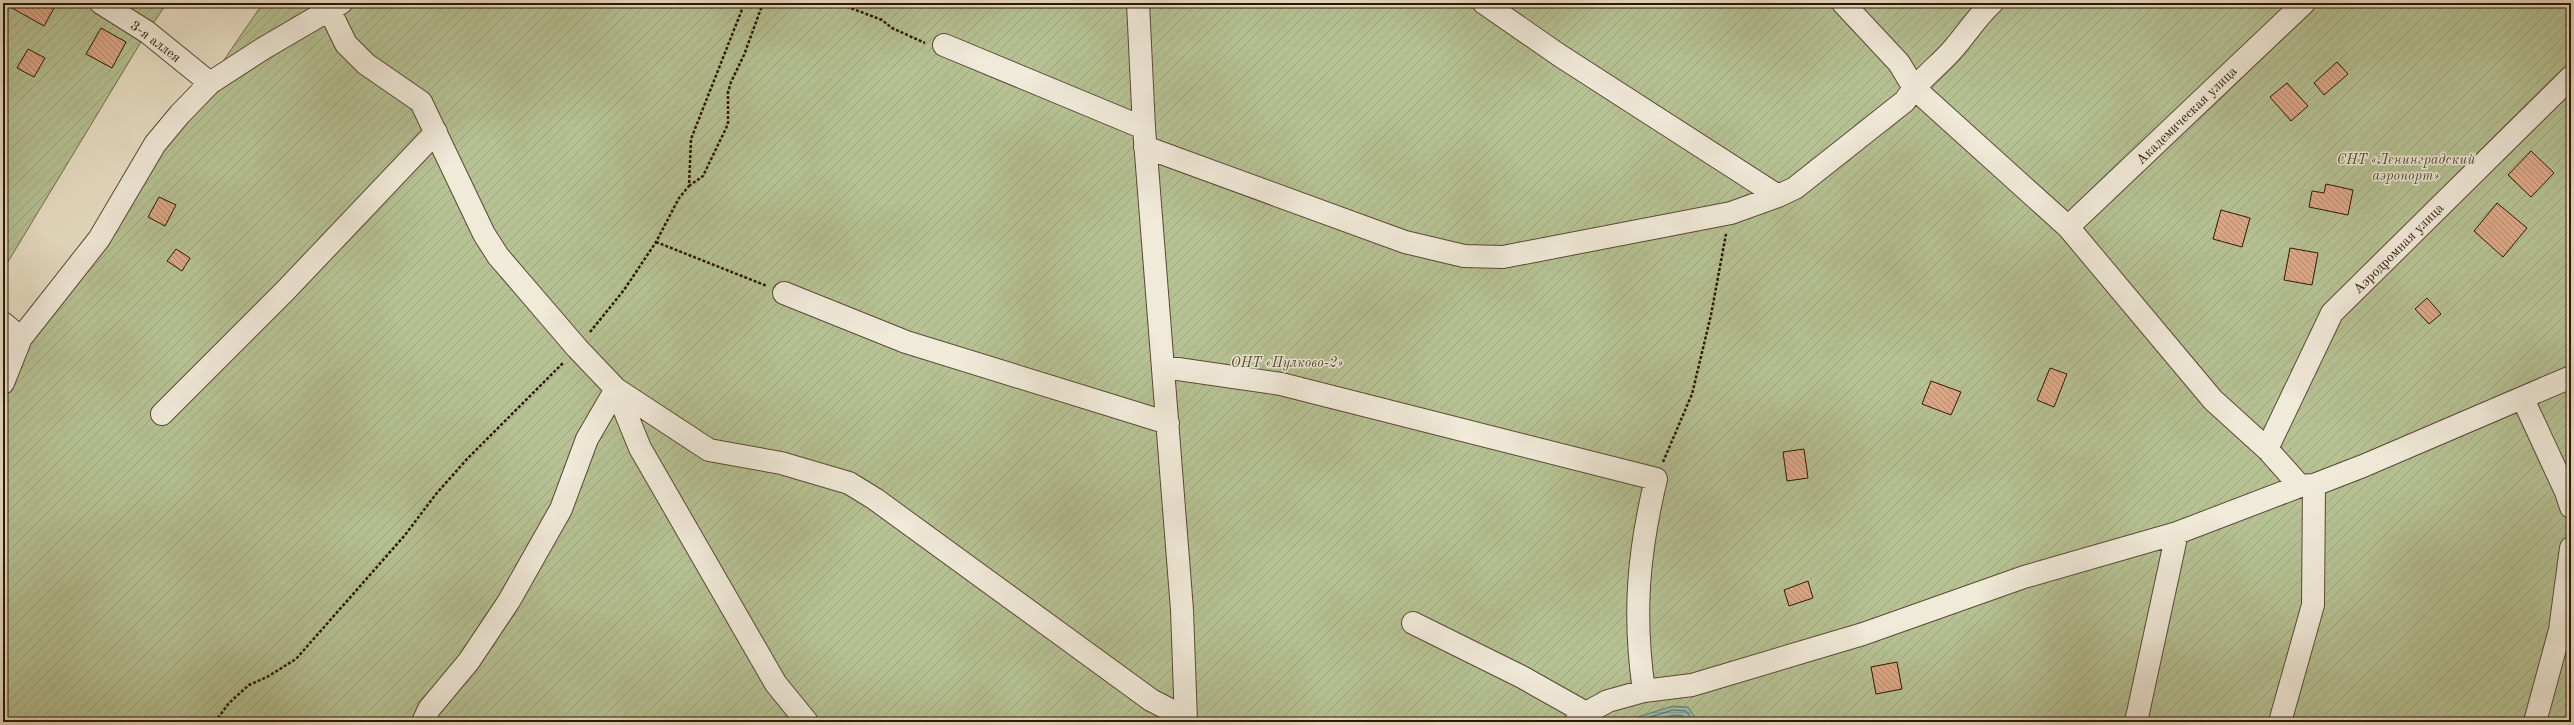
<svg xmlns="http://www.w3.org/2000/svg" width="2574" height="725" viewBox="0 0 2574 725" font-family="'Old Standard TT',serif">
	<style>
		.garden { fill: url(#garden-furrows); stroke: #726c4c }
		.water { fill: url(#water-rules); stroke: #6d7a6d }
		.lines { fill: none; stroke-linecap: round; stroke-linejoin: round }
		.shore { stroke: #626a5c; stroke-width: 1 }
		.building { fill: url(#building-back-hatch); stroke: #2d1605 }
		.minor-casing { stroke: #5c4835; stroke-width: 24 }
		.path { stroke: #2d1605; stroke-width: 2.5; stroke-dasharray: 3 2; stroke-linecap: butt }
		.minor { stroke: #f0ead9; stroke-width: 22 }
		.labels { text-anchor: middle; stroke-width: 3; stroke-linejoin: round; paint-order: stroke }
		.street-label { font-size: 14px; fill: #2d1605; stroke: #f0ead9 }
		.park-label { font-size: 14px; font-style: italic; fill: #564a30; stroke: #f0ead9 }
	</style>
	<defs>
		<pattern id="garden-furrows" width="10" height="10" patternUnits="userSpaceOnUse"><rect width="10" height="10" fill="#b6c294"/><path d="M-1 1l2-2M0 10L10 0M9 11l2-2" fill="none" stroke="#9da67e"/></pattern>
		<pattern id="water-rules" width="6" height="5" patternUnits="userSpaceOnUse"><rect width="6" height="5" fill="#97bdb2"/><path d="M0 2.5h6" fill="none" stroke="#82a298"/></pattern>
		<pattern id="building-back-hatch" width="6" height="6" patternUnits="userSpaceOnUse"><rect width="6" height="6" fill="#dda989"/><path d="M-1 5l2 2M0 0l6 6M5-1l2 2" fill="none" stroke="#b4896e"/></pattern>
	</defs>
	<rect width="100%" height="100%" fill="#e8dfc5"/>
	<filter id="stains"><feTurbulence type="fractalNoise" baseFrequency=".005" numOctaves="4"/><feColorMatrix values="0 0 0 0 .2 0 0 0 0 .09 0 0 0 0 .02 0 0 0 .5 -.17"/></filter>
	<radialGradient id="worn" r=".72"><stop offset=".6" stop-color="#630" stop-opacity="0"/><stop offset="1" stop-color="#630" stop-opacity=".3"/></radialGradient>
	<!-- garden -->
	<path class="garden" d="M 3,3 L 167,3 L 147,32 L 3,270 Z
		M 263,3 L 2571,3 L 2571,722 L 3,722 L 3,383 Z"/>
	<!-- water -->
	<path class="water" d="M 1673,706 L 1688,707 L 1698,722 L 1622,722 Z"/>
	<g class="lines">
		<!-- shore -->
		<path class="shore" d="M 1634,722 L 1673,710 L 1686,711 L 1694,722
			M 1651,722 L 1674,715 L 1683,716 L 1689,722"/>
	</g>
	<!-- building -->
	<path class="building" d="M 3,3 L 45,3 L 54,8 L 44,26 Z
		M 101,28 L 126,42 L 112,68 L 86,54 Z
		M 28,49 L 45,58 L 34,77 L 17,68 Z
		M 2337,62 L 2348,74 L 2324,95 L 2314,83 Z
		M 2287,83 L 2308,106 L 2291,121 L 2270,97 Z
		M 2531,151 L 2554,173 L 2531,197 L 2508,175 Z
		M 2326,184 L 2353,190 L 2348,215 L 2309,207 L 2312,191 L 2324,193 Z
		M 159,197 L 176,205 L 165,226 L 148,217 Z
		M 2497,203 L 2527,228 L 2503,257 L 2474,231 Z
		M 2221,210 L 2250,218 L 2242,247 L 2213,239 Z
		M 2290,248 L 2318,253 L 2312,285 L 2284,280 Z
		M 176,249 L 190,258 L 182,271 L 167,261 Z
		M 2427,298 L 2441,314 L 2429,324 L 2415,309 Z
		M 2050,368 L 2067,374 L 2054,407 L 2037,400 Z
		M 1931,381 L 1961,392 L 1951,415 L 1922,404 Z
		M 1804,449 L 1808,478 L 1787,481 L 1783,452 Z
		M 1808,581 L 1813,598 L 1789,606 L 1784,590 Z
		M 1897,662 L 1902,689 L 1876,694 L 1871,667 Z"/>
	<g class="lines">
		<!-- minor casing -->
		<g class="minor-casing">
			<path id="minor" d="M 101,3 L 147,32 L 210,83
				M 326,3 L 346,44 L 366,64 L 421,102 L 484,234 L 498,256 L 577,348 L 616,389 L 709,450 L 781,463 L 849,483 L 875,499 L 1151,700 L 1186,718
				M 1138,3 L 1144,128 L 1182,610 L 1186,722
				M 1484,3 L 1559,55 L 1778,196
				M 1843,3 L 1899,63 L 1914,88 L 2068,227 L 2213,400 L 2267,449 L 2300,486
				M 944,45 L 1144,128
				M 1145,147 L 1405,242 L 1464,256 L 1503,257 L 1731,213 L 1778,196 L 1795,188 L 1905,101 C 1918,80 1938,67 1954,48 C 1967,33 1977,17 1992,3
				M 2068,227 L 2304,3
				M 784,293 L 906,342 L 1168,423
				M 3,323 L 21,338
				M 1164,367 L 1281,384 L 1656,479 C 1638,554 1633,614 1644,691
				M 3,383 L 21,338 L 99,239 L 155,144 L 180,114 L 210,83 L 264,48 L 341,3
				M 616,389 L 640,448 L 776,684 L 807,722
				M 2523,399 L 2566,492 L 2571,507
				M 162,414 L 286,290 L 436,132
				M 2267,449 L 2332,313 L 2571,77
				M 1413,623 L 1522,677 L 1586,713
				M 423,722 L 429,709 L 469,661 L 509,601 L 561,509 L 587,439 L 616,389
				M 1576,722 L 1586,713 L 1608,701 L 1644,691 L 1692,685 L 1863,634 L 2024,577 L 2177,533 L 2300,486 L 2314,485 L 2363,466 L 2571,377
				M 2136,722 L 2177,533
				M 2280,722 L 2313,605 L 2314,485
				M 2535,722 L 2560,630 L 2571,548"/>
		</g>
		<!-- path -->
		<path class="path" d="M 843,3 L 848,7 L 882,20 L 892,28 L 925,43
			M 689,186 L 703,176 L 728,124 L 728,92 L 731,82 L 744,55 L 763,3
			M 656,242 L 767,286
			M 590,332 L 624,290 L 656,242 L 679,198 L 689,186 L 691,139 L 743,7
			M 1663,462 L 1692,394 L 1711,315 L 1726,234
			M 215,722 L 229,703 L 249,685 L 267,677 L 296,659 L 405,535 L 436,494 L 467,459 L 563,363"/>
		<!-- minor -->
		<use href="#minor" class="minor"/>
	</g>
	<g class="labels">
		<!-- street labels -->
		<g class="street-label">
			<text transform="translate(156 41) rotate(37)" y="5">3-я аллея</text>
			<text transform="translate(2186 115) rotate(-44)" y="5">Академическая улица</text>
			<text transform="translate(2398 248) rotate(-45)" y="5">Аэродромная улица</text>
		</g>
		<!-- park labels -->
		<g class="park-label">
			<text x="2406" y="164">СНТ «Ленинградский<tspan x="2406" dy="16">аэропорт»</tspan></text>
			<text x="1287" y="367">ОНТ «Пулково-2»</text>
		</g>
	</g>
	<!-- margin -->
	<rect width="2574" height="725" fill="none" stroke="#e8dfc5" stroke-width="16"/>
	<rect x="4" y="4" width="2566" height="717" fill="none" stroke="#2d1605" stroke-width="2"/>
	<rect x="8" y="8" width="2558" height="709" fill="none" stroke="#2d1605"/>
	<rect width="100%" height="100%" filter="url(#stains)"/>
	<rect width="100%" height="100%" fill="url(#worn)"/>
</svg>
